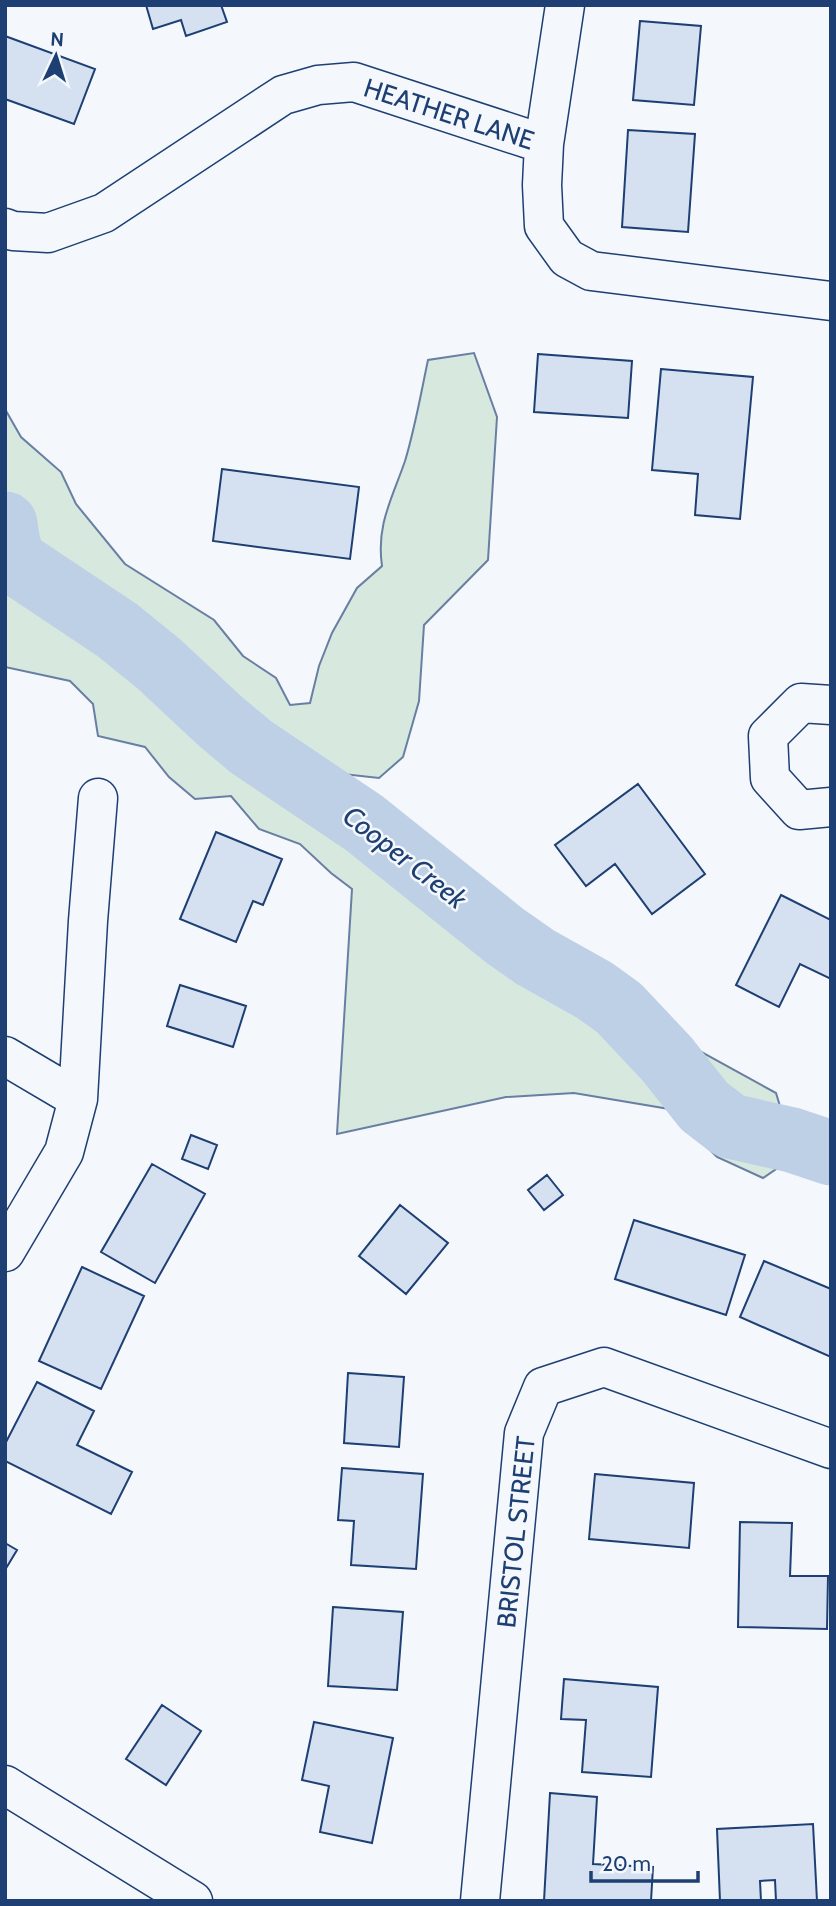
<svg xmlns="http://www.w3.org/2000/svg" width="836" height="1906" viewBox="0 0 836 1906" font-family="Cabin,sans-serif">
	<style>
		.green { fill: #d7e8df; stroke: #687fa3; stroke-width: 2 }
		.lines { fill: none; stroke-linecap: round; stroke-linejoin: round }
		.river { stroke: #bed0e5; stroke-width: 65 }
		.building { fill: #d5e0f0; stroke: #1d3f73; stroke-width: 2 }
		.minor-casing { stroke: #1d3f73; stroke-width: 41 }
		.minor { stroke: #f4f7fb; stroke-width: 38 }
		.labels { text-anchor: middle; stroke-width: 5; stroke-linejoin: round; paint-order: stroke }
		.street-label { font-size: 26px; fill: #1d3f73; stroke: #f4f7fb }
		.water-label { font-size: 28px; font-style: italic; fill: #1d3f73; stroke: #f4f7fb }
	</style>
	<rect width="100%" height="100%" fill="#f4f7fb"/>
	<!-- green -->
	<path class="green" d="M 474,353 L 497,417 L 488,560 L 424,625 L 419,701 L 403,757 L 379,778 L 343,774 L 312,799 L 339,812 L 414,869 L 465,912 L 518,963 L 560,991 L 613,1037 L 667,1033 L 776,1093 L 795,1156 L 763,1178 L 717,1157 L 669,1109 L 574,1093 L 506,1097 L 337,1134 L 352,889 L 331,873 L 300,844 L 259,829 L 231,796 L 195,799 L 169,777 L 145,747 L 98,736 L 93,704 L 70,681 L 5,667 L 5,409 L 21,437 L 61,472 L 76,504 L 125,564 L 214,620 L 243,656 L 276,678 L 290,705 L 310,703 L 319,666 L 332,633 L 357,588 L 382,566 C 376,525 392,499 405,461 C 415,428 421,393 428,360 Z"/>
	<g class="lines">
		<!-- river -->
		<path class="river" d="M 5,524 C 7,539 8,552 18,564 L 117,630 L 159,664 L 220,721 L 251,747 L 364,823 L 505,936 L 535,957 L 594,990 L 619,1008 L 667,1059 L 704,1106 L 730,1126 L 792,1140 L 831,1153"/>
	</g>
	<!-- building -->
	<path class="building" d="M 146,5 L 221,5 L 227,22 L 186,36 L 181,20 L 153,29 Z
		M 640,21 L 701,26 L 694,105 L 633,100 Z
		M 5,36 L 95,69 L 74,124 L 5,99 Z
		M 628,130 L 695,134 L 688,232 L 622,227 Z
		M 538,354 L 632,361 L 628,418 L 534,412 Z
		M 661,369 L 753,377 L 740,519 L 695,515 L 698,474 L 652,470 Z
		M 222,469 L 359,487 L 350,559 L 213,541 Z
		M 638,784 L 705,874 L 652,914 L 615,864 L 586,886 L 555,845 Z
		M 216,832 L 282,859 L 263,905 L 253,901 L 236,942 L 180,919 Z
		M 781,895 L 831,920 L 831,979 L 800,964 L 779,1007 L 736,985 Z
		M 180,985 L 246,1006 L 233,1047 L 167,1026 Z
		M 191,1135 L 217,1145 L 208,1169 L 182,1159 Z
		M 152,1164 L 205,1194 L 155,1283 L 101,1252 Z
		M 547,1175 L 563,1195 L 544,1210 L 528,1190 Z
		M 400,1205 L 448,1243 L 406,1294 L 359,1256 Z
		M 634,1220 L 745,1255 L 726,1315 L 615,1279 Z
		M 764,1261 L 831,1289 L 831,1357 L 740,1317 Z
		M 82,1267 L 144,1296 L 101,1389 L 39,1361 Z
		M 348,1373 L 404,1377 L 399,1447 L 344,1443 Z
		M 37,1382 L 94,1411 L 77,1445 L 132,1472 L 111,1514 L 5,1461 L 5,1444 Z
		M 342,1468 L 423,1474 L 416,1569 L 351,1565 L 354,1521 L 338,1520 Z
		M 595,1474 L 694,1483 L 689,1548 L 589,1539 Z
		M 740,1522 L 792,1523 L 790,1576 L 828,1576 L 827,1629 L 738,1627 Z
		M 5,1543 L 17,1550 L 5,1570 Z
		M 333,1607 L 403,1612 L 397,1690 L 328,1686 Z
		M 564,1679 L 658,1687 L 651,1777 L 582,1772 L 586,1720 L 561,1719 Z
		M 162,1705 L 201,1731 L 166,1785 L 126,1759 Z
		M 314,1722 L 393,1738 L 372,1843 L 320,1832 L 329,1786 L 302,1780 Z
		M 550,1793 L 597,1797 L 593,1864 L 653,1867 L 651,1901 L 544,1901 Z
		M 813,1824 L 817,1901 L 776,1901 L 775,1880 L 760,1881 L 761,1901 L 720,1901 L 717,1829 Z"/>
	<g class="lines">
		<!-- minor casing -->
		<g class="minor-casing">
			<path id="minor" d="M 565,5 L 544,144 L 542,185 L 544,226 L 567,258 L 591,271 L 831,301
				M 5,228 L 13,231 L 48,233 L 104,213 L 283,95 L 318,85 L 354,82 L 544,144
				M 831,705 L 801,703 L 768,736 L 770,778 L 799,810 L 831,807
				M 5,1056 L 78,1099
				M 5,1252 L 64,1152 L 78,1099 L 88,921 L 98,798
				M 5,1785 L 193,1901
				M 480,1901 L 524,1433 L 543,1387 L 604,1367 L 831,1449"/>
		</g>
		<!-- minor -->
		<use href="#minor" class="minor"/>
	</g>
	<g class="labels">
		<!-- street labels -->
		<g class="street-label">
			<text transform="translate(449 114) rotate(18)" y="9">HEATHER LANE</text>
			<text transform="translate(516 1532) rotate(-84)" y="9">BRISTOL STREET</text>
		</g>
		<!-- water labels -->
		<g class="water-label">
			<text transform="translate(405 857) rotate(38)" y="10">Cooper Creek</text>
		</g>
	</g>
	<!-- border -->
	<rect width="836" height="1906" fill="none" stroke="#1d3f73" stroke-width="14"/>
	<!-- north arrow -->
	<g transform="translate(56 56) rotate(4)" stroke="#f4f7fb" stroke-width="5" paint-order="stroke">
	<path d="M0-5L12 26L0 18L-12 26Z" fill="#1d3f73"/>
	<text y="-10" font-size="19" font-weight="bold" text-anchor="middle" fill="#1d3f73">N</text>
	</g>
	<!-- scale -->
	<path d="M591 1871v10h107v-10" fill="none" stroke="#1d3f73" stroke-width="3.5"/>
	<text x="602" y="1871" font-size="21" fill="#1d3f73" stroke="#f4f7fb" stroke-width="5" paint-order="stroke">20 m</text>
</svg>
